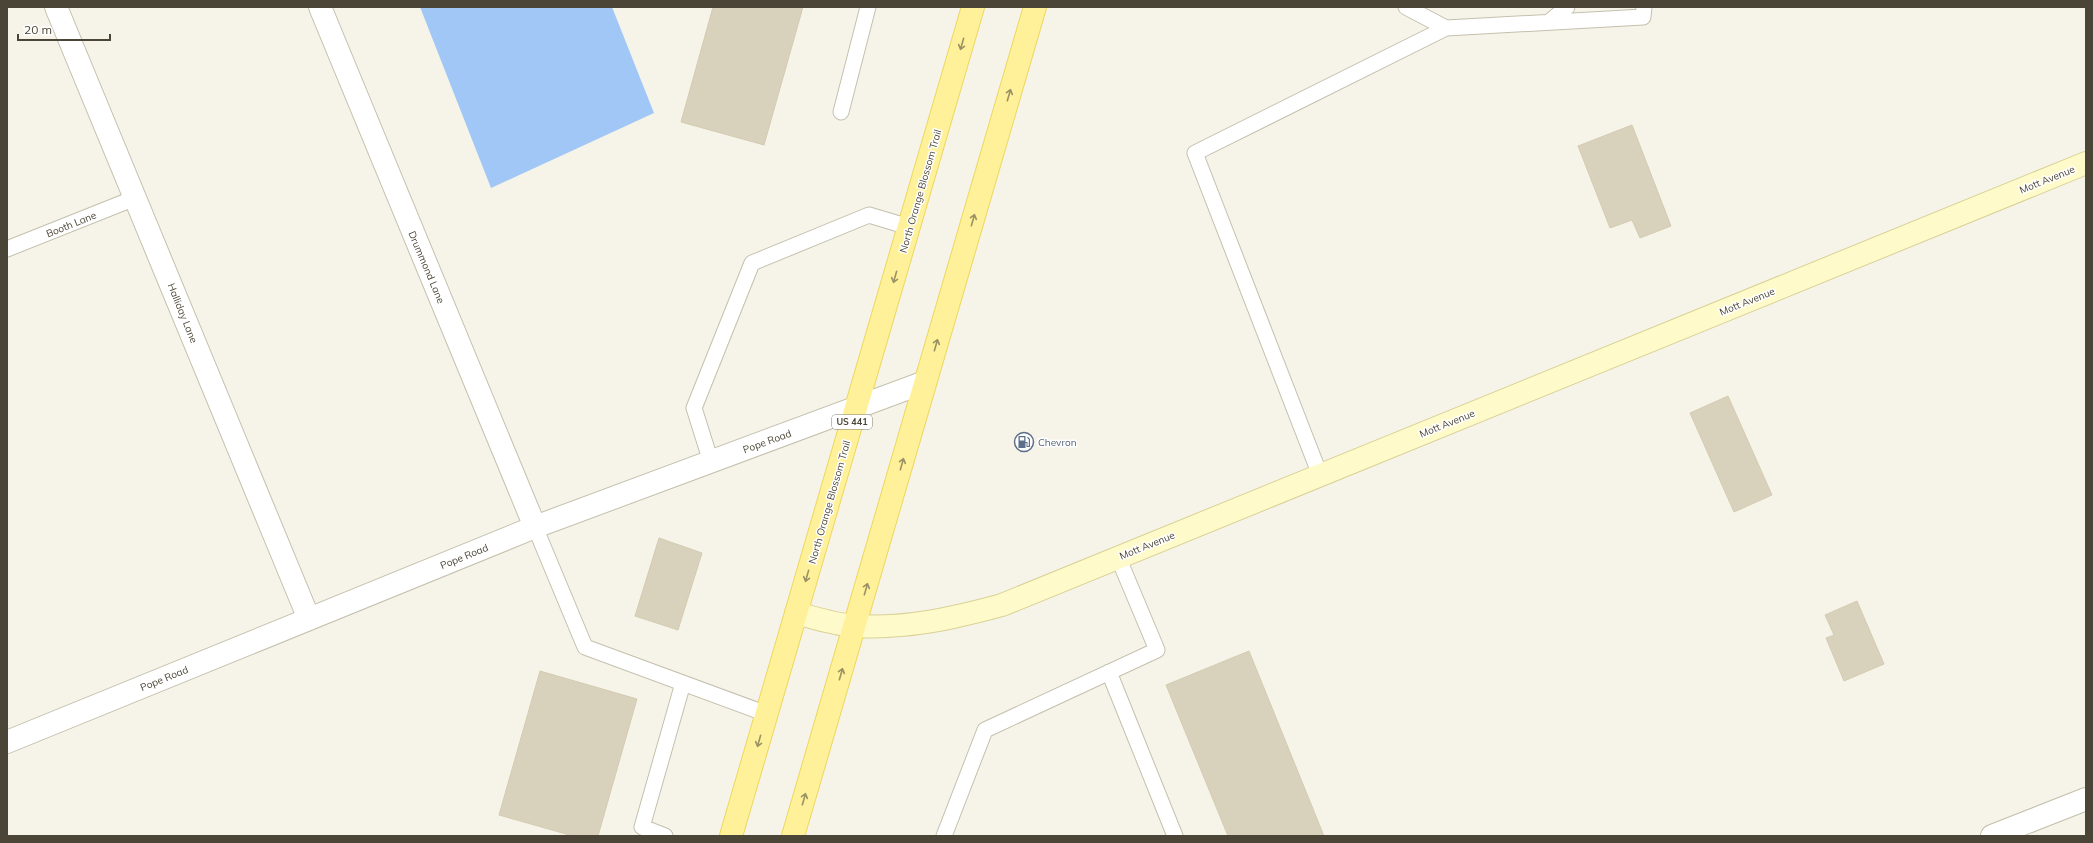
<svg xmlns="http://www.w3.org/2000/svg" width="2093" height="843" viewBox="0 0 2093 843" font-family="Mulish,sans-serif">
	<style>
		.water { fill: #a1c7f6 }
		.building { fill: #d8d2bd; stroke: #d4cbb0 }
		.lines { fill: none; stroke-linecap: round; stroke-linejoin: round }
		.lane-casing { stroke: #c5c0ad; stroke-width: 17 }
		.street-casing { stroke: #c5c0ad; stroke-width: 24 }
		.secondary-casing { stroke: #d9d195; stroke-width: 24 }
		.primary-casing { stroke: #edd75f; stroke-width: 24 }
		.lane { stroke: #fff; stroke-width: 15 }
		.street { stroke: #fff; stroke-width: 22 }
		.secondary { stroke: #fffaca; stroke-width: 22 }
		.primary { stroke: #fff199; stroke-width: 22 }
		.oneway { stroke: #9b9263 }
		.labels { text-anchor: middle; stroke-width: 3; stroke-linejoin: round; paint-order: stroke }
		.shield { fill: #fff; stroke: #807d72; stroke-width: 1 }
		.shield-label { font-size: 9px; font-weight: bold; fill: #4a4536 }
		.street-label { font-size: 10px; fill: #4a4536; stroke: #fff }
		.service-label { font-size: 10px; fill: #4e5e75; stroke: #fff; text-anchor: start }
	</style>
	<rect width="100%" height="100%" fill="#f6f4e9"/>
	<!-- water -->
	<path class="water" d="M 420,7 L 612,7 L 654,113 L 491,188 Z"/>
	<!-- building -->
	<path class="building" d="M 713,7 L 803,7 L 764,145 L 681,122 Z
		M 1632,125 L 1671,226 L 1640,238 L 1632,220 L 1610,228 L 1578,146 Z
		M 1728,396 L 1772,495 L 1734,512 L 1690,413 Z
		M 659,538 L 702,553 L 678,630 L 635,616 Z
		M 1857,601 L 1884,664 L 1844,681 L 1826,638 L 1834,635 L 1825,615 Z
		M 1249,651 L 1324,836 L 1228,836 L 1166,685 Z
		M 540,671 L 637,699 L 598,836 L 573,836 L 499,815 Z"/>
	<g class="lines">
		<!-- lane casing -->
		<g class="lane-casing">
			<path id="lane" d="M 1549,22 L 1567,7
				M 1446,28 L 1643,17 L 1644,7
				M 841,112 L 868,7
				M 7,249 L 135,198
				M 711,462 L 694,408 L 752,263 L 869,215 L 909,227
				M 1320,475 L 1195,153 L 1446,28 L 1406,7
				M 535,527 L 585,647 L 767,714
				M 1109,672 L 1175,836
				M 665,836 L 642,827 L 683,683
				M 944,836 L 985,730 L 1157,650 L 1118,557"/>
		</g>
		<!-- street casing -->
		<g class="street-casing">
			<path id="street" d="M 56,7 L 309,619
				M 320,7 L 535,527
				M 7,742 L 535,527 L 925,382
				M 1992,836 L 2086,799"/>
		</g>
		<!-- secondary casing -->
		<g class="secondary-casing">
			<path id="secondary" d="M 796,613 C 815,618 836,625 856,626 C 907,629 954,618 1002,605 L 2086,163"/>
		</g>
		<!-- primary casing -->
		<g class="primary-casing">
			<path id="primary" d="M 731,836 L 973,7
				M 793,836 L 1035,7"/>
		</g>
		<!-- lane -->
		<use href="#lane" class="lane"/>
		<!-- street -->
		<use href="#street" class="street"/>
		<!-- secondary -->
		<use href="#secondary" class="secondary"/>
		<!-- primary -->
		<use href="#primary" class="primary"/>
	</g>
	<!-- one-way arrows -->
	<defs><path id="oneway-shaft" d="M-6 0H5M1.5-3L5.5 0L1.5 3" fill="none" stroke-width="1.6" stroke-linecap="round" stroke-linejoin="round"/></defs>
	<g class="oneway">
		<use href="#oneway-shaft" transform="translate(962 44) rotate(106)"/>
		<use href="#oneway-shaft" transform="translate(1009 95) rotate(-74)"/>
		<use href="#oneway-shaft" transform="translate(973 220) rotate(-74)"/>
		<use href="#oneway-shaft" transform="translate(895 277) rotate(106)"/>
		<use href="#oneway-shaft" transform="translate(936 345) rotate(-74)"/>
		<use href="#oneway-shaft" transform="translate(902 464) rotate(-74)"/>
		<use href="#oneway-shaft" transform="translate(807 576) rotate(106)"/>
		<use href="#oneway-shaft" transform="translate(866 589) rotate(-74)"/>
		<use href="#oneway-shaft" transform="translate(841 674) rotate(-74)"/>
		<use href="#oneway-shaft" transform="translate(759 741) rotate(106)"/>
		<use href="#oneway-shaft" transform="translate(804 799) rotate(-74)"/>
	</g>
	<!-- icons -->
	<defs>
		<g id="fuel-ring" transform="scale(1)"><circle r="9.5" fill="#fff" stroke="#5c6f8a" stroke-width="1.5"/><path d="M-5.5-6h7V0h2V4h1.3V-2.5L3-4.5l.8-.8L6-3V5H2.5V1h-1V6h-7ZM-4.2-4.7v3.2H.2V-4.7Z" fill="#5c6f8a"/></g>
	</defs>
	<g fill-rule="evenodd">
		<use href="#fuel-ring" x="1024" y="442"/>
	</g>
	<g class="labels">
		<!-- shield labels -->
		<rect class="shield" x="832" y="415" width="40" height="14" rx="3"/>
		<g class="shield-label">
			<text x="852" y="425">US 441</text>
		</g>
		<!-- street labels -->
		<g class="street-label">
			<text transform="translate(2047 179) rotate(-22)" y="4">Mott Avenue</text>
			<text transform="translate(920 191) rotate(-74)" y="4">North Orange Blossom Trail</text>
			<text transform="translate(71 224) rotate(-22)" y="4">Booth Lane</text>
			<text transform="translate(427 267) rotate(67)" y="4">Drummond Lane</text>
			<text transform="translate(1747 301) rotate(-22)" y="4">Mott Avenue</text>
			<text transform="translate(183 313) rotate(68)" y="4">Halliday Lane</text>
			<text transform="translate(1447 423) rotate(-22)" y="4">Mott Avenue</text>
			<text transform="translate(767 441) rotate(-20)" y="4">Pope Road</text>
			<text transform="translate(829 502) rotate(-74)" y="4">North Orange Blossom Trail</text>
			<text transform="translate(1147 545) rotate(-22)" y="4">Mott Avenue</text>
			<text transform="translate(464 556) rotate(-22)" y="4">Pope Road</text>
			<text transform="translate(164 678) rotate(-22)" y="4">Pope Road</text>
		</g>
		<!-- service labels -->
		<g class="service-label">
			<text x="1038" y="446">Chevron</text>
		</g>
	</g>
	<!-- border -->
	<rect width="2093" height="843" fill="none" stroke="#4a4536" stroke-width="16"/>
	<!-- scale -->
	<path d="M18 34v6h92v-6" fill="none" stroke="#4a4536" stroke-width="2"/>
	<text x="24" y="34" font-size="12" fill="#4a4536" stroke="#ffffff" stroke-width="3" paint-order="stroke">20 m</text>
</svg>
